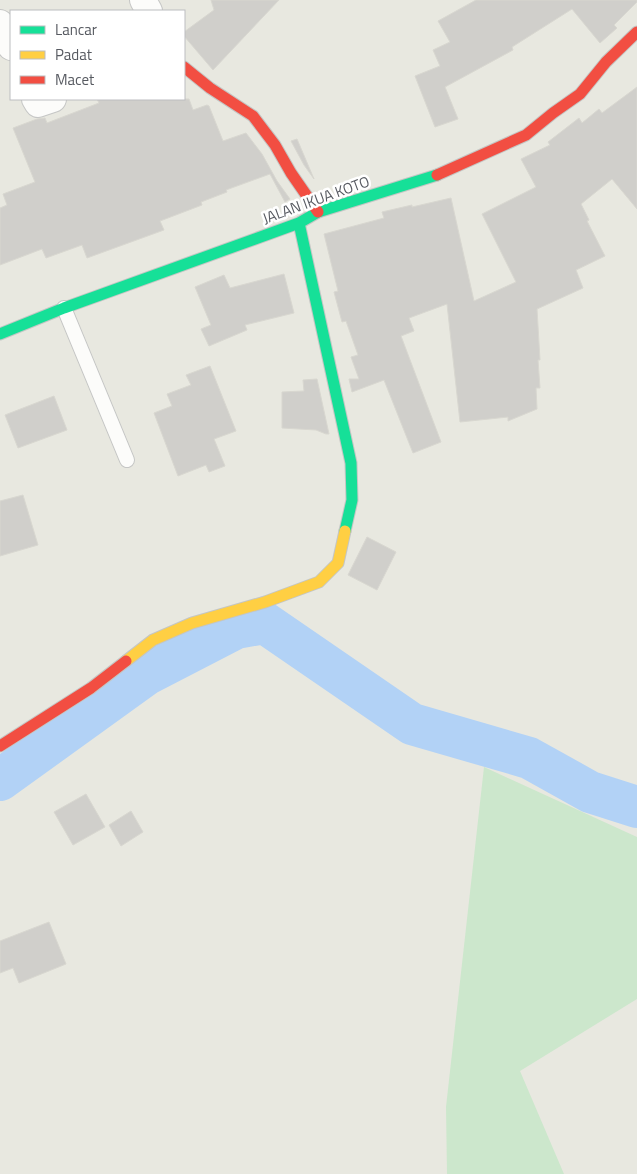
<svg xmlns="http://www.w3.org/2000/svg" width="637" height="1174" viewBox="0 0 637 1174" font-family="'Titillium Web',sans-serif">
	<style>
		.green { fill: #cce7cc }
		.lines { fill: none; stroke-linecap: round; stroke-linejoin: round }
		.river { stroke: #b2d2f6; stroke-width: 42 }
		.building { fill: #d0cfcb; stroke: #d8d7d0 }
		.lane-casing { stroke: #c5c6c5; stroke-width: 16 }
		.street-casing { stroke: #c5c6c5; stroke-width: 28 }
		.fast-casing { stroke: #c4c6c4; stroke-width: 13 }
		.slow-casing { stroke: #c4c6c4; stroke-width: 13 }
		.jam-casing { stroke: #c4c6c4; stroke-width: 13 }
		.lane { stroke: #fcfcfa; stroke-width: 14 }
		.street { stroke: #fcfcfa; stroke-width: 26 }
		.fast { stroke: #16e098; stroke-width: 11 }
		.slow { stroke: #ffcf43; stroke-width: 11 }
		.jam { stroke: #f24e42; stroke-width: 11 }
		.labels { text-anchor: middle; stroke-width: 5; stroke-linejoin: round; paint-order: stroke }
		.street-label { font-size: 15px; fill: #575a61; stroke: #fff }
	</style>
	<rect width="100%" height="100%" fill="#e8e8e0"/>
	<!-- green -->
	<path class="green" d="M 484,767 L 637,837 L 637,999 L 520,1071 L 564,1174 L 447,1174 L 446,1107 Z"/>
	<g class="lines">
		<!-- river -->
		<path class="river" d="M 0,780 L 147,674 L 236,628 L 265,623 L 412,724 L 529,758 L 590,792 L 637,807"/>
	</g>
	<!-- building -->
	<path class="building" d="M 211,0 L 279,0 L 213,70 L 184,36 L 184,32 L 214,10 Z
		M 476,0 L 637,0 L 637,2 L 614,25 L 617,28 L 600,43 L 572,9 L 512,47 L 513,50 L 445,87 L 458,119 L 435,127 L 415,76 L 440,66 L 433,50 L 450,42 L 438,21 Z
		M 637,87 L 637,209 L 612,179 L 581,204 L 589,220 L 587,221 L 605,256 L 576,270 L 583,288 L 537,309 L 540,360 L 538,360 L 540,388 L 536,388 L 537,409 L 508,421 L 508,417 L 460,422 L 447,304 L 409,318 L 414,331 L 401,336 L 441,442 L 413,453 L 384,380 L 352,392 L 349,379 L 359,379 L 351,357 L 358,355 L 346,321 L 342,322 L 334,292 L 338,291 L 324,234 L 384,218 L 382,212 L 412,205 L 412,207 L 451,198 L 474,301 L 516,282 L 482,214 L 536,187 L 521,159 L 550,145 L 548,142 L 579,118 L 582,123 L 599,109 L 602,113 Z
		M 97,99 L 189,99 L 193,110 L 207,105 L 209,106 L 223,141 L 246,133 L 262,154 L 277,181 L 290,199 L 285,202 L 270,174 L 226,190 L 227,192 L 201,202 L 202,205 L 160,221 L 164,230 L 87,258 L 82,245 L 46,258 L 42,249 L 0,265 L 0,208 L 7,205 L 3,194 L 35,182 L 13,128 L 37,119 L 45,118 L 47,123 L 99,103 Z
		M 297,139 L 314,179 L 304,165 L 291,141 Z
		M 284,274 L 294,313 L 245,325 L 247,330 L 209,346 L 201,329 L 211,325 L 195,287 L 224,275 L 230,288 Z
		M 210,366 L 236,431 L 214,439 L 225,466 L 209,472 L 206,465 L 178,476 L 154,413 L 172,406 L 167,394 L 191,385 L 186,375 Z
		M 317,379 L 329,434 L 326,434 L 316,430 L 282,428 L 282,392 L 304,391 L 303,380 Z
		M 54,396 L 67,430 L 18,448 L 5,415 Z
		M 23,495 L 38,545 L 0,556 L 0,501 Z
		M 367,537 L 396,552 L 377,590 L 348,575 Z
		M 86,794 L 105,827 L 73,845 L 54,812 Z
		M 131,811 L 143,832 L 121,846 L 109,825 Z
		M 49,922 L 66,964 L 19,983 L 13,968 L 0,973 L 0,941 Z"/>
	<g class="lines">
		<!-- lane casing -->
		<g class="lane-casing">
			<path id="lane" d="M 64,308 L 127,460"/>
		</g>
		<!-- street casing -->
		<g class="street-casing">
			<path id="street" d="M 143,0 L 149,11
				M 0,23 L 11,47
				M 35,99 L 38,104 L 53,99"/>
		</g>
		<!-- fast casing -->
		<g class="fast-casing">
			<path id="fast" d="M 299,223 L 351,463 L 352,500 L 345,531
				M 0,334 L 64,308 L 299,223 L 318,212 L 437,175"/>
		</g>
		<!-- slow casing -->
		<g class="slow-casing">
			<path id="slow" d="M 126,661 L 153,640 L 192,623 L 265,602 L 319,582 L 338,563 L 345,531"/>
		</g>
		<!-- jam casing -->
		<g class="jam-casing">
			<path id="jam" d="M 184,67 L 210,88 L 253,116 L 275,145 L 291,173 L 318,212
				M 437,175 L 526,135 L 553,113 L 580,94 L 606,62 L 637,32
				M 0,746 L 91,688 L 126,661"/>
		</g>
		<!-- lane -->
		<use href="#lane" class="lane"/>
		<!-- street -->
		<use href="#street" class="street"/>
		<!-- fast -->
		<use href="#fast" class="fast"/>
		<!-- slow -->
		<use href="#slow" class="slow"/>
		<!-- jam -->
		<use href="#jam" class="jam"/>
	</g>
	<g class="labels">
		<!-- street labels -->
		<g class="street-label">
			<text transform="translate(316 200) rotate(-20)" y="5">JALAN IKUA KOTO</text>
		</g>
	</g>
	<!-- legend -->
	<rect x="10" y="10" width="175" height="90" fill="#ffffff" stroke="#bcbdc0"/>
	<rect x="20" y="26" width="25" height="8" fill="#16e098" stroke="#bcbdc0"/>
	<text x="55" y="35" font-size="15" fill="#575a61">Lancar</text>
	<rect x="20" y="51" width="25" height="8" fill="#ffcf43" stroke="#bcbdc0"/>
	<text x="55" y="60" font-size="15" fill="#575a61">Padat</text>
	<rect x="20" y="76" width="25" height="8" fill="#f24e42" stroke="#bcbdc0"/>
	<text x="55" y="85" font-size="15" fill="#575a61">Macet</text>
</svg>
